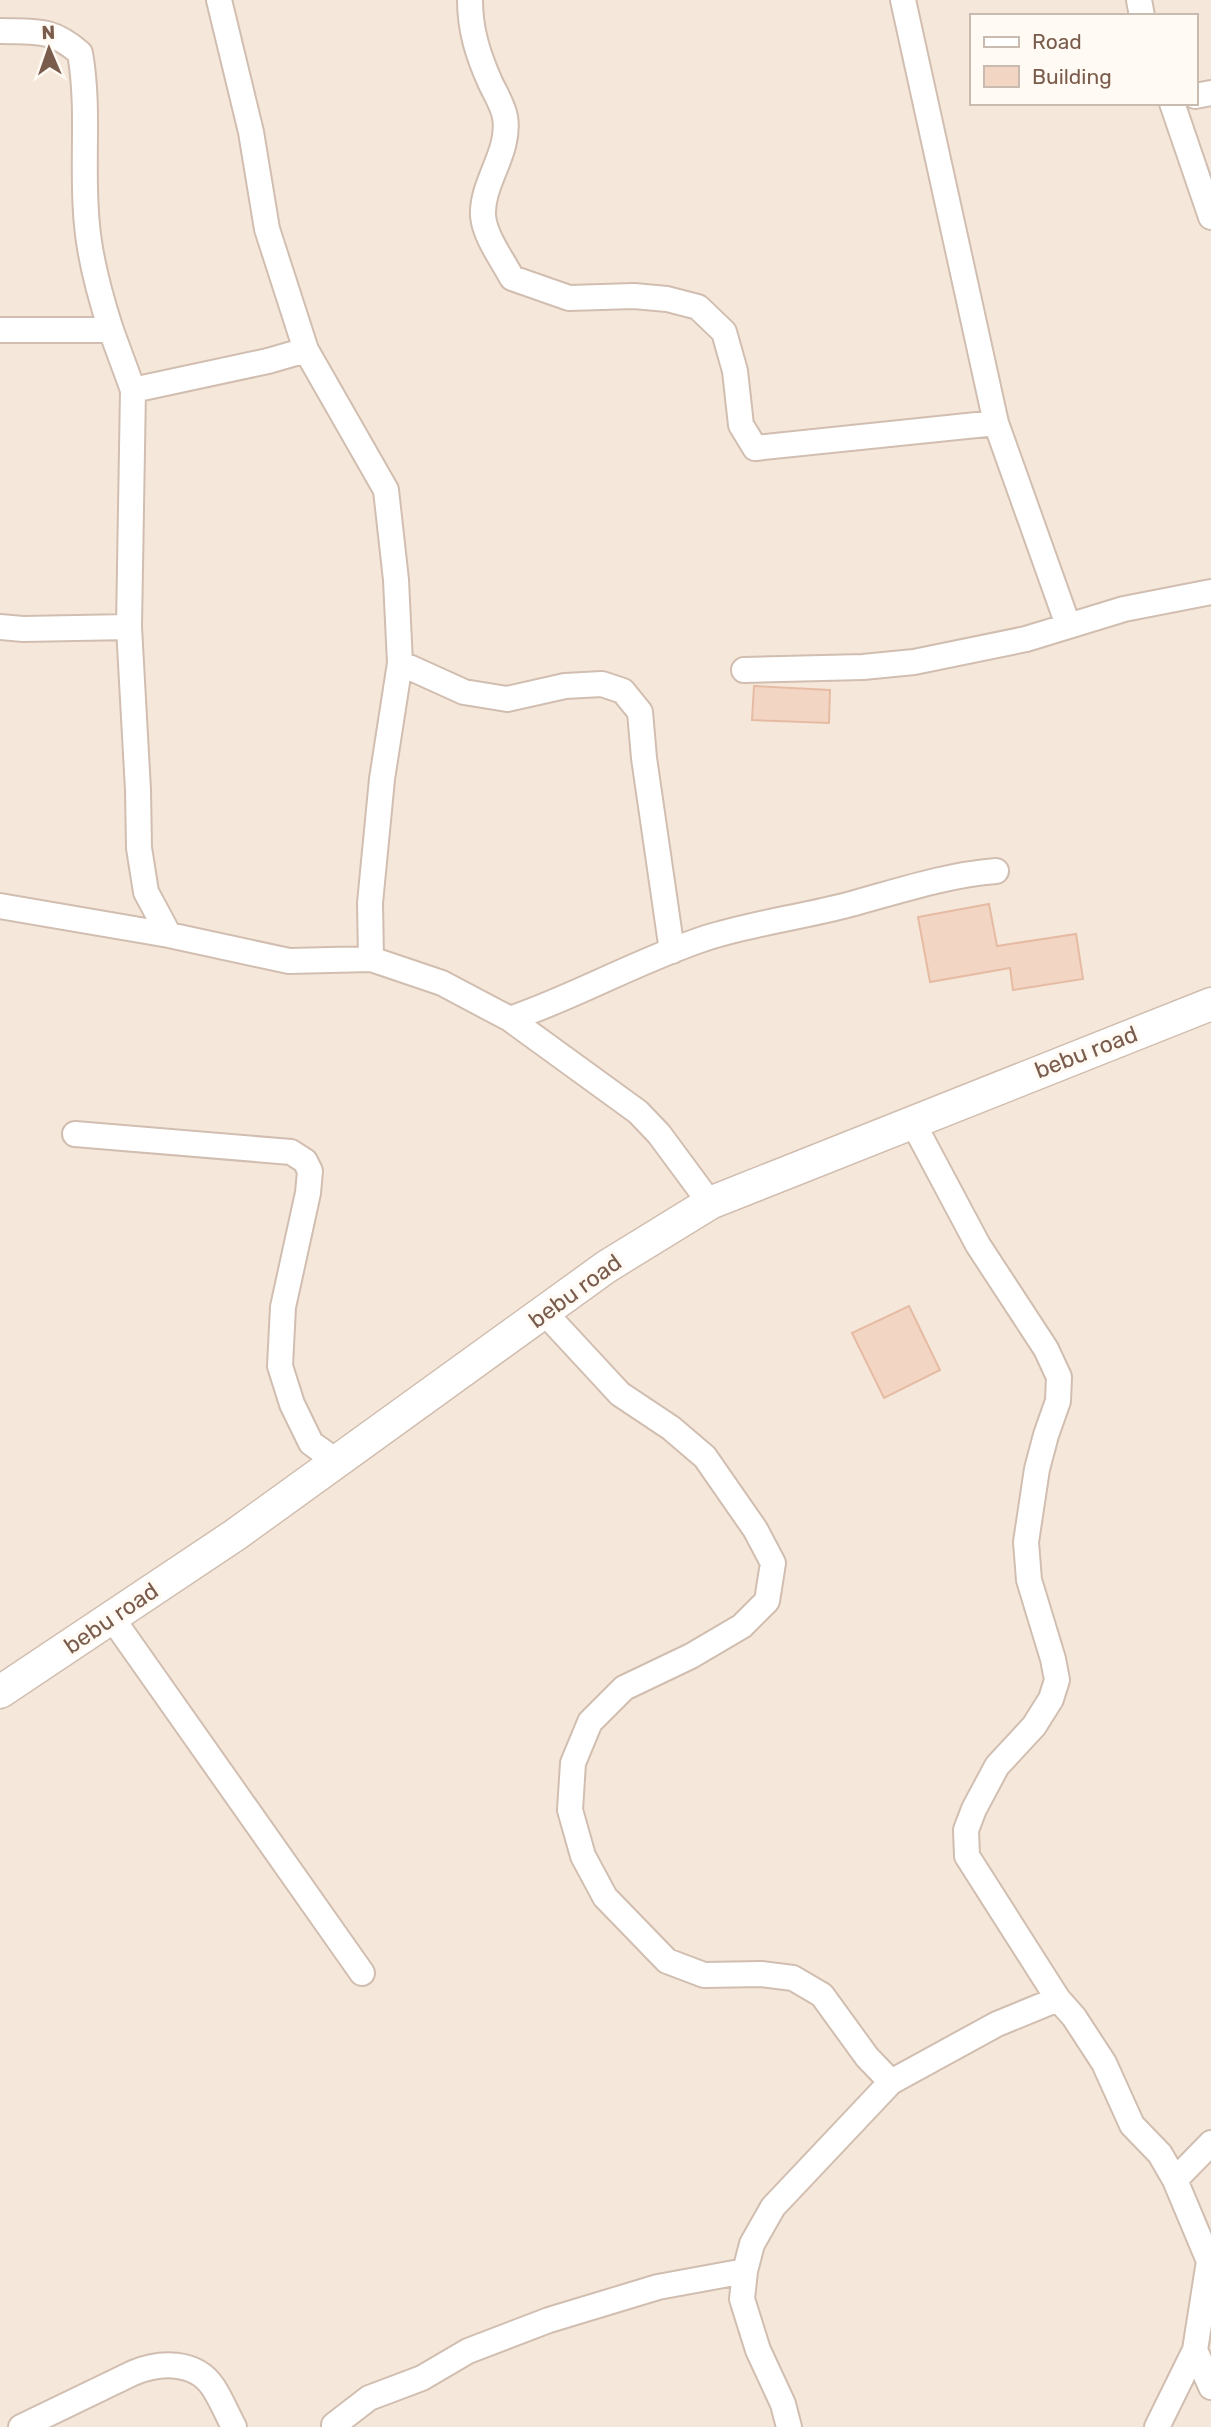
<svg xmlns="http://www.w3.org/2000/svg" width="1211" height="2427" viewBox="0 0 1211 2427" font-family="Rubik,sans-serif">
	<style>
		.residential { fill: #f5e8da; fill-rule: evenodd }
		.building { fill: #f3d5c3; stroke: #e6bba3; stroke-width: 2 }
		.lines { fill: none; stroke-linecap: round; stroke-linejoin: round }
		.minor-casing { stroke: #d1beb0; stroke-width: 28 }
		.tertiary-casing { stroke: #d1beb0; stroke-width: 35 }
		.minor { stroke: #fff; stroke-width: 24 }
		.tertiary { stroke: #fff; stroke-width: 32 }
		.labels { text-anchor: middle; stroke-width: 7; stroke-linejoin: round; paint-order: stroke }
		.street-label { font-size: 23px; fill: #7a5c4d; stroke: #fffaf3 }
	</style>
	<rect width="100%" height="100%" fill="#fdf6ec"/>
	<!-- residential -->
	<path class="residential" d="M 0,0 L 1211,0 L 1211,2427 L 0,2427 ZM 971,16 L 1195,16 L 1195,103 L 971,103 Z"/>
	<!-- building -->
	<path class="building" d="M 754,686 L 830,690 L 829,723 L 752,720 Z
		M 989,904 L 997,946 L 1076,934 L 1083,979 L 1013,990 L 1010,968 L 930,982 L 918,917 Z
		M 909,1306 L 940,1370 L 884,1398 L 852,1333 Z"/>
	<g class="lines">
		<!-- minor casing -->
		<g class="minor-casing">
			<path id="minor" d="M 219,0 L 251,132 L 267,229 L 306,350 L 386,490 L 396,580 L 400,663 L 382,779 L 370,903 L 371,959 L 442,983 L 510,1019 L 638,1112 L 659,1134 L 710,1203
				M 470,0 C 470,30 478,55 490,82 C 495,93 503,105 505,117 C 511,152 481,183 483,216 C 485,237 502,259 512,278 L 569,298 L 634,296 L 667,299 L 698,307 L 724,332 L 735,371 L 741,425 L 755,448 L 996,423
				M 903,0 L 996,423 L 1068,625
				M 1139,0 L 1142,16
				M 0,31 C 37,32 51,28 80,53 C 90,110 81,168 87,225 C 90,260 100,296 111,330
				M 1195,96 L 1211,93
				M 1172,103 L 1211,217
				M 0,330 L 111,330 L 133,390 L 129,627 L 138,790 L 139,848 L 146,892 L 169,935
				M 133,390 L 268,361 L 306,350
				M 0,627 L 23,629 L 129,627
				M 400,663 L 464,692 L 507,699 L 565,686 L 602,684 L 623,691 L 640,712 L 644,758 L 672,951
				M 744,670 L 863,667 L 914,662 L 1026,639 L 1124,609 L 1211,592
				M 0,906 L 169,935 L 289,961 L 371,959
				M 510,1019 C 577,996 639,960 706,938 C 753,923 803,917 851,904 C 899,891 946,875 996,871
				M 912,1121 L 978,1245 L 1046,1349 L 1059,1377 L 1058,1401 L 1046,1435 L 1037,1469 L 1026,1542 L 1029,1580 L 1053,1659 L 1057,1680 L 1051,1699 L 1034,1726 L 997,1766 L 974,1809 L 966,1830 L 967,1856 L 1058,1999 L 1074,2017 L 1104,2063 L 1132,2125 L 1160,2154 L 1175,2180 L 1209,2261 L 1195,2350 L 1157,2427
				M 75,1134 L 291,1152 L 305,1161 L 310,1171 L 308,1193 L 283,1307 L 280,1366 L 292,1404 L 311,1443 L 336,1461
				M 545,1313 L 620,1394 L 671,1428 L 705,1457 L 755,1529 L 773,1563 L 767,1601 L 742,1626 L 691,1656 L 624,1688 L 590,1722 L 573,1763 L 570,1810 L 583,1856 L 605,1897 L 667,1961 L 704,1975 L 761,1974 L 793,1978 L 822,1995 L 867,2057 L 891,2082
				M 112,1618 L 362,1973
				M 1175,2180 L 1211,2143
				M 1195,2350 L 1211,2387
				M 334,2425 L 369,2398 L 422,2378 L 468,2351 L 549,2320 L 658,2287 L 745,2271
				M 21,2427 L 133,2373 C 159,2362 195,2360 213,2387 C 221,2399 227,2414 234,2427
				M 789,2427 L 783,2404 L 758,2350 L 742,2299 L 745,2271 L 752,2244 L 773,2207 L 891,2082 L 997,2024 L 1058,1999"/>
		</g>
		<!-- tertiary casing -->
		<g class="tertiary-casing">
			<path id="tertiary" d="M 0,1692 L 235,1535 L 606,1267 L 710,1203 L 1211,1004"/>
		</g>
		<!-- minor -->
		<use href="#minor" class="minor"/>
		<!-- tertiary -->
		<use href="#tertiary" class="tertiary"/>
	</g>
	<g class="labels">
		<!-- street labels -->
		<g class="street-label">
			<text transform="translate(1086 1052) rotate(-21)" y="8">bebu road</text>
			<text transform="translate(575 1291) rotate(-36)" y="8">bebu road</text>
			<text transform="translate(111 1618) rotate(-34)" y="8">bebu road</text>
		</g>
	</g>
	<!-- legend -->
	<rect x="970" y="14" width="228" height="91" fill="#fffaf3" stroke="#cabbb1" stroke-width="2"/>
	<rect x="984" y="37" width="35" height="10" fill="#ffffff" stroke="#cabbb1" stroke-width="2"/>
	<text x="1032" y="49" font-size="21" fill="#7a5c4d">Road</text>
	<rect x="984" y="66" width="35" height="21" fill="#f3d5c3" stroke="#cabbb1" stroke-width="2"/>
	<text x="1032" y="84" font-size="21" fill="#7a5c4d">Building</text>
	<!-- north arrow -->
	<g transform="translate(49 49) rotate(358)" stroke="#fffaf3" stroke-width="5" paint-order="stroke">
	<path d="M0-5L12 26L0 18L-12 26Z" fill="#7a5c4d"/>
	<text y="-10" font-size="19" font-weight="bold" text-anchor="middle" fill="#7a5c4d">N</text>
	</g>
</svg>
